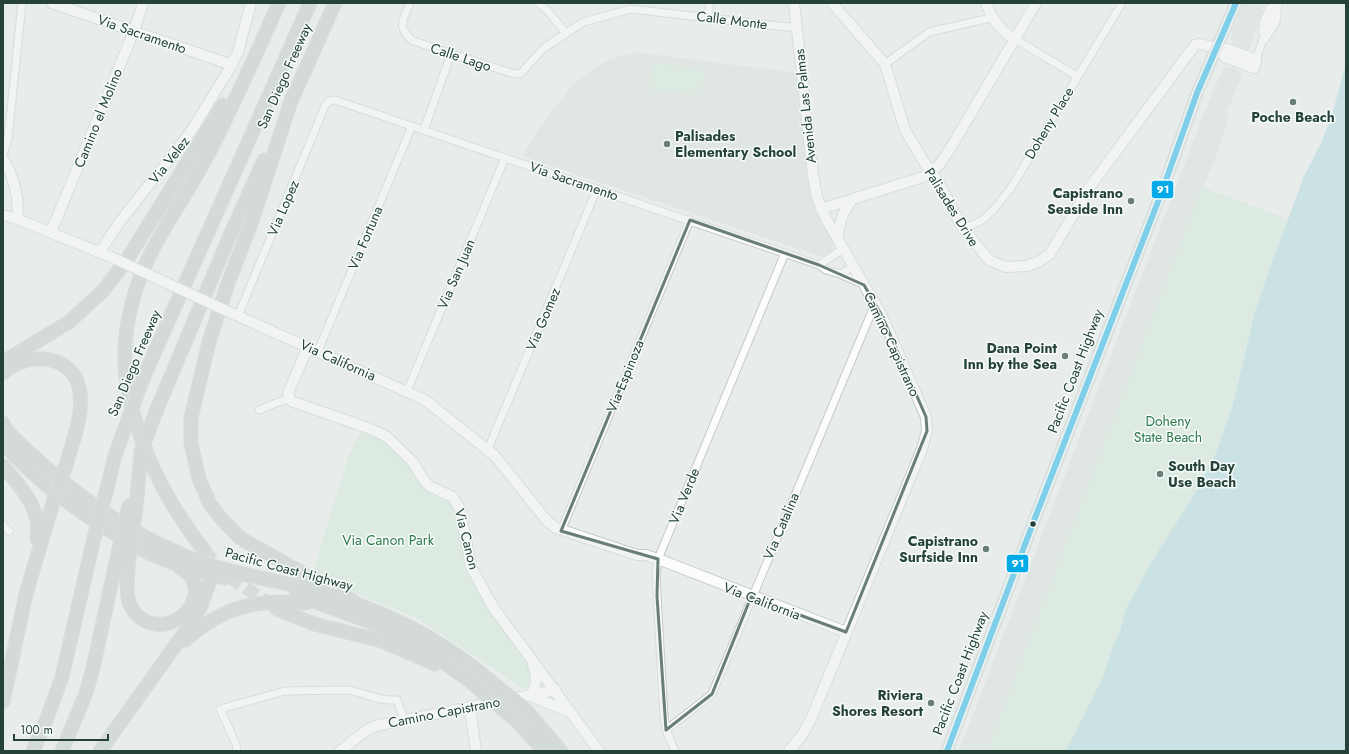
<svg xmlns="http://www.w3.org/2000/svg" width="1349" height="754" viewBox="0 0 1349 754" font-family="Jost,sans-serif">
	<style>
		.built { fill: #d6dedb }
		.green { fill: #d1e6d8 }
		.water { fill: #a9d4db }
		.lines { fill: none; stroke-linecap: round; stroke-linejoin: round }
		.highway-tunnel { stroke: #c1cbc8; stroke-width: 13; stroke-dasharray: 13 6; stroke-linecap: butt }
		.street-casing { stroke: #c5cac8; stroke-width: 9 }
		.secondary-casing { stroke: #c3cbc8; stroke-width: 12 }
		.primary-casing { stroke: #c3ccc9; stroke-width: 13 }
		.highway-casing { stroke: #c3ccc9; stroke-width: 15 }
		.street { stroke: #fcfcfc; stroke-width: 7 }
		.secondary { stroke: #fcfcfc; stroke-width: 10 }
		.primary { stroke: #cfd7d5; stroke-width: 11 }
		.highway { stroke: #bcc4c2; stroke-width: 13 }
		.secondary-bridge-casing { stroke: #c3cbc8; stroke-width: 12; stroke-linecap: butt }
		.highway-bridge-casing { stroke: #c3ccc9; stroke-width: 15; stroke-linecap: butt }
		.secondary-bridge { stroke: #fcfcfc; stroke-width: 10 }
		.highway-bridge { stroke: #bcc4c2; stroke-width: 13 }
		.bus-1-casing { stroke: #f7fbf9; stroke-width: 9 }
		.bus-1 { stroke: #02aae9; stroke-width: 6 }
		.marked { fill: none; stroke: #697e78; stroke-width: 3; stroke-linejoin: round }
		.poi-dot { fill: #697e78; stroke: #f7fbf9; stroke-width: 1.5 }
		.bus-dot { fill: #24423a; stroke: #f7fbf9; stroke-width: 1.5 }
		.labels { text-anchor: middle; stroke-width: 3; stroke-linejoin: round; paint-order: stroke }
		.street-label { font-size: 14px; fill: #24423a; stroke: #f7fbf9 }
		.poi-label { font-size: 14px; font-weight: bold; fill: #24423a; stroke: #f7fbf9; text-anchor: end }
		.park-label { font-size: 14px; fill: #2d7a4b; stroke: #f7fbf9 }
		.line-badge { stroke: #f7fbf9; stroke-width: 1.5 }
		.badge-label { font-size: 11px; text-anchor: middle; font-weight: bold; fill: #fff }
	</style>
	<rect width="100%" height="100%" fill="#e8edeb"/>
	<!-- built -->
	<path class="built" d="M 1243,3 L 1265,3 L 1249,51 L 1243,49 L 1236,70 L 1243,73 L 1226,114 L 1229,116 L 1216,155 L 987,751 L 959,751 L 1210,98 L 1224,67 L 1231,69 L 1239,49 L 1232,46 L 1233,43 L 1230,38 Z
		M 634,52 L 796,73 L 809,170 L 832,234 L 833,251 L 822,257 L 522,156 L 537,131 L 572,85 L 603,62 Z"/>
	<!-- green -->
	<path class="green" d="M 653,63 L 680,66 L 705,71 L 701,94 L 649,90 Z
		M 1202,187 L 1288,219 L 1255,312 L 1232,408 L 1216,453 L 1194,495 L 1152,561 L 1125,611 L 1120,632 L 1112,648 L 1104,675 L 1066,751 L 987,751 Z
		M 362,428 L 386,438 L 393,449 L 411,468 L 423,488 L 432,495 L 449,502 L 455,508 L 473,578 L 483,600 L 532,672 L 527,687 L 524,689 L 418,619 L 312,575 L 348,457 Z"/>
	<!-- water -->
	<path class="water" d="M 1346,64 L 1346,751 L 1066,751 L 1104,675 L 1112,648 L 1120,632 L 1125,611 L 1152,561 L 1194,495 L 1216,453 L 1232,408 L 1255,312 L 1267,276 L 1304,176 L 1321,143 L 1331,118 Z"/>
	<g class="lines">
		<!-- highway-tunnel -->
		<path class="highway-tunnel" d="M 204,550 L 222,572 L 273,606"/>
		<!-- street casing -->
		<g class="street-casing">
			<path id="street" d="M 410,3 C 403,20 396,27 413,41 L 511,73 L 520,74 L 544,48 L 583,22 L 631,9 L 787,27 L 796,26
				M 538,3 L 547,10 L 565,32
				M 709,3 L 709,18
				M 1262,32 L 1264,20 L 1270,8
				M 1015,39 L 1077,76
				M 1265,39 L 1276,22 L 1278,3
				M 1256,60 L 1275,3
				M 885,64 L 929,32 L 986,19 L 991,15
				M 424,130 L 451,54
				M 3,155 L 8,138 L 22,3
				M 962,227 C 986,225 996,206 1011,188 L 1122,3
				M 819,265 L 843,249
				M 840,274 L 863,284
				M 238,316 L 325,106 L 329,101 L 335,100 L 819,265 L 826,270 L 840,274 L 853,267
				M 318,351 L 412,126
				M 407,391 L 505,158
				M 259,410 L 289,398
				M 488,449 L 597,189
				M 3,525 L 9,531
				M 561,531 L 690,220
				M 666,730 L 712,694 L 875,304
				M 237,751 L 236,744 L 220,709 L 285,691 L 347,690 C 367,693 376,701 397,700 L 404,719
				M 675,751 L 666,730 L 664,716 L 657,596 L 656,572 L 658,559 L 785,253"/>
		</g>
		<!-- secondary casing -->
		<g class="secondary-casing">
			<path id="secondary" d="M 52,3 L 232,65
				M 832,3 L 885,64 L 905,130 L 924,162 L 939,183 L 962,227 L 989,260 L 1005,267 L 1027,266 L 1038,262 L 1050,254 L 1089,188 L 1195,45 L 1200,44 L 1216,48 L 1228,49 L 1256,60 L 1254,68 L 1225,57 L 1216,48
				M 986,3 C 991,17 1001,32 1015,39
				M 3,159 C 13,174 20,200 17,219
				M 821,209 L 923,177 L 939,165 L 950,149 L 1036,3
				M 3,215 L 17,219 L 106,255
				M 51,232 L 134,31 L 143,3
				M 838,240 C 839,222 842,213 853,199
				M 100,252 L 118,224 L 190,133 L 228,71 L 238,52 L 251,3
				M 229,312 L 425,400 L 495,456 L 547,521 L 556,528 L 637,555 L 646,555 L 658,559 L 846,632
				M 308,347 L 288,393 L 291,401 L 368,428 L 386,436 L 413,462 L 423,479 L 429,486 L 453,497 L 460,509 L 471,567 L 493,607 L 599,751
				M 530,696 L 570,712
				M 531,696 C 537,684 537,677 533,665
				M 470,708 L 476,751
				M 340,751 L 367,730 L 375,726 L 556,690
				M 789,751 L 802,735 L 811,719 L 922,449 L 927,431 L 926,417 L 882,316 L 825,217 L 817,197 L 813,175 L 794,3"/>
		</g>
		<!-- primary casing -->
		<g class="primary-casing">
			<path id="primary" d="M 947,751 L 1035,518 L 1161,194 L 1197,93 L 1236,3"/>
		</g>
		<!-- highway casing -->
		<g class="highway-casing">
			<path id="highway" d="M 292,98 L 251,224 L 228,283 L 209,342 L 191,418 L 191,443 L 199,479 L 210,504 L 220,517 L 240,538 L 354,602
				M 289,106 L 335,3
				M 3,362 L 69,322 L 103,291 L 128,258 L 223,105
				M 3,373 C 27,350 76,354 80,393 C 83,416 73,440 67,462
				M 144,376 L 310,3
				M 155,414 L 231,233 L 264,160
				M 3,423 L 7,431 C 65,489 136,542 216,567 C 261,580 310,586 354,603 C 402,620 449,646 488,679
				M 3,443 C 43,488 96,525 149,553 C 172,564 200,572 225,578
				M 3,466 C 21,488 42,508 37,539
				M 107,489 L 114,459 L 122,436
				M 136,508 L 141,452
				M 204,550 C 165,501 134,439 126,376 C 122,348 128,313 137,286 C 152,241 182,203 204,162 C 232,110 255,56 279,3
				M 129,559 C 128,571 126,585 128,597 C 129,607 136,616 145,621 C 182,638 216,585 180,568
				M 296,595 L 384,627 L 422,647 L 471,682
				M 277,609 L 314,624 L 382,641 L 435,664
				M 185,640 C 224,606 256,599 307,603
				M 3,702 L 26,594 L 52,506
				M 536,722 L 561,751
				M 519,723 L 544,751
				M 33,751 L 47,718 L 62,677 L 94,538
				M 62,751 L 86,693 L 93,668 L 118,553
				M 100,751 L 187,629 L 201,606 L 215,567"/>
		</g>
		<!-- street -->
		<use href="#street" class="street"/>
		<!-- secondary -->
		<use href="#secondary" class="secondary"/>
		<!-- primary -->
		<use href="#primary" class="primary"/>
		<!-- highway -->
		<use href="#highway" class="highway"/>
		<!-- secondary-bridge casing -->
		<g class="secondary-bridge-casing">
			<path id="secondary-bridge" d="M 109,256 L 229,312"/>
		</g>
		<!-- highway-bridge casing -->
		<g class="highway-bridge-casing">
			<path id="highway-bridge" d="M 122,436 L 144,376
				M 141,452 L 155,414
				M 52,506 L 67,462
				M 94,538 L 107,489
				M 118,553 L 129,505
				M 129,559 L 136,508
				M 488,679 L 527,711 L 536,722
				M 471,682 L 519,723"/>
		</g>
		<!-- secondary-bridge -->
		<use href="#secondary-bridge" class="secondary-bridge"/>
		<!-- highway-bridge -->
		<use href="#highway-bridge" class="highway-bridge"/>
		<!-- bus-1 casing -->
		<g class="bus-1-casing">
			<path id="bus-1" d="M 947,751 L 1035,518 L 1161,194 L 1197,93 L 1236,3"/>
		</g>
		<!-- bus-1 -->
		<use href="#bus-1" class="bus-1"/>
	</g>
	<!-- marked area -->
	<path d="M0 0H1349V754H0ZM 690,220 L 819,265 L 864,285 L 882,316 L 926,417 L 927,431 L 846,632 L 751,597 L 712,694 L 666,730 L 657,596 L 658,559 L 561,531 Z" fill="#e8edeb" fill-opacity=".55" fill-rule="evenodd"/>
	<path class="marked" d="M 690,220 L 819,265 L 864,285 L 882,316 L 926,417 L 927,431 L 846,632 L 751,597 L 712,694 L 666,730 L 657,596 L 658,559 L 561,531 Z"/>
	<!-- markers -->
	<g class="poi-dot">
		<circle cx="1293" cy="102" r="4"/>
		<circle cx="667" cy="144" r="4"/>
		<circle cx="1131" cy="201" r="4"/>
		<circle cx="1065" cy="356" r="4"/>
		<circle cx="1160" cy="474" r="4"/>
		<circle cx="986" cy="549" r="4"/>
		<circle cx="931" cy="703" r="4"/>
	</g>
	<circle class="bus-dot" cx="1033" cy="524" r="3.5"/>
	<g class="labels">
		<!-- street labels -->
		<g class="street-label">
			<text transform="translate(732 20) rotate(7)" y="5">Calle Monte</text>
			<text transform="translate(142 34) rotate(19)" y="5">Via Sacramento</text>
			<text transform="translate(461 57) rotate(18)" y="5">Calle Lago</text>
			<text transform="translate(284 76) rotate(-66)" y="5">San Diego Freeway</text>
			<text transform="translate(805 106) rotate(-96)" y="5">Avenida Las Palmas</text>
			<text transform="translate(98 118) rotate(-68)" y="5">Camino el Molino</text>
			<text transform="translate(1049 123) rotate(-59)" y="5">Doheny Place</text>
			<text transform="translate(169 160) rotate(-52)" y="5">Via Velez</text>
			<text transform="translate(574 181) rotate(19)" y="5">Via Sacramento</text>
			<text transform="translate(952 207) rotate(58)" y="5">Palisades Drive</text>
			<text transform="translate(283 208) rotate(-67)" y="5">Via Lopez</text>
			<text transform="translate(365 238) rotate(-67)" y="5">Via Fortuna</text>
			<text transform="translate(456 274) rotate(-67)" y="5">Via San Juan</text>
			<text transform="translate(543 319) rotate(-67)" y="5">Via Gomez</text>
			<text transform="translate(892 344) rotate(65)" y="5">Camino Capistrano</text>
			<text transform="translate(338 360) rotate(24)" y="5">Via California</text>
			<text transform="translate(134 363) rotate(-67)" y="5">San Diego Freeway</text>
			<text transform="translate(1075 371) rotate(-69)" y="5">Pacific Coast Highway</text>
			<text transform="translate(625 376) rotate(-68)" y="5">Via Espinoza</text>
			<text transform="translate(684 496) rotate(-68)" y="5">Via Verde</text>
			<text transform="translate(781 526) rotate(-67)" y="5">Via Catalina</text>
			<text transform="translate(467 539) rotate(76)" y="5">Via Canon</text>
			<text transform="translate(289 569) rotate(15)" y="5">Pacific Coast Highway</text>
			<text transform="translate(762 601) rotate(21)" y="5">Via California</text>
			<text transform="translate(960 673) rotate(-69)" y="5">Pacific Coast Highway</text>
			<text transform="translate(444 712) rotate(-11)" y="5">Camino Capistrano</text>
		</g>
		<!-- poi labels -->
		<g class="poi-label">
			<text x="1293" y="122" text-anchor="middle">Poche Beach</text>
			<text x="675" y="141" text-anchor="start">Palisades<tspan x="675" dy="16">Elementary School</tspan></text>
			<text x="1123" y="198">Capistrano<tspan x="1123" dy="16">Seaside Inn</tspan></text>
			<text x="1057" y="353">Dana Point<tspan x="1057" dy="16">Inn by the Sea</tspan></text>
			<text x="1168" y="471" text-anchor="start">South Day<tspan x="1168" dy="16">Use Beach</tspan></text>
			<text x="978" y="546">Capistrano<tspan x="978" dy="16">Surfside Inn</tspan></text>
			<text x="923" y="700">Riviera<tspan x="923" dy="16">Shores Resort</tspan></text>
		</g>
		<!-- park labels -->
		<g class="park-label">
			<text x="1168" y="426">Doheny<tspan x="1168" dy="16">State Beach</tspan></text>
			<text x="388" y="545">Via Canon Park</text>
		</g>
	</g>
	<g class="line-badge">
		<rect x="1151" y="180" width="23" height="19" rx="4" fill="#02aae9"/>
		<rect x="1006" y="554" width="23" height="19" rx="4" fill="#02aae9"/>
	</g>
	<g class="badge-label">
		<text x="1163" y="193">91</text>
		<text x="1018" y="567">91</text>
	</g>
	<!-- border -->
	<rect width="1349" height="754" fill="none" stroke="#24423a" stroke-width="8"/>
	<!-- scale -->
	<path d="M14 734v6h94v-6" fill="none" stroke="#24423a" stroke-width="2"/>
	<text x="20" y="734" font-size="12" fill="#24423a" stroke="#f7fbf9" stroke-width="3" paint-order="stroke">100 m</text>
</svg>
